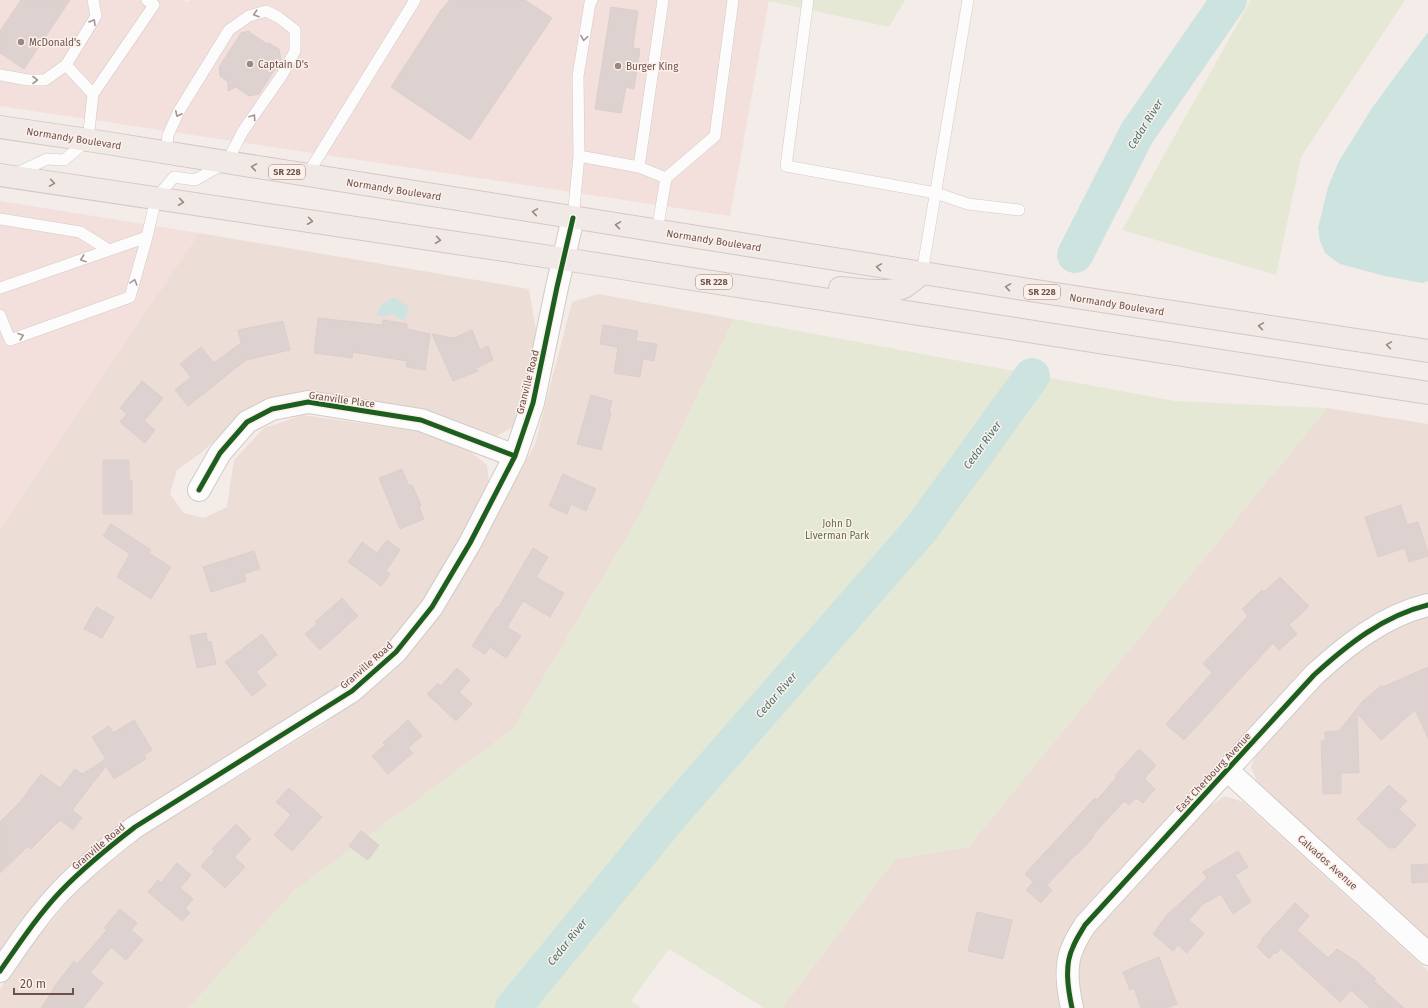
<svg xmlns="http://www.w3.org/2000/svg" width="1428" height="1008" viewBox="0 0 1428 1008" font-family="'Fira Sans',sans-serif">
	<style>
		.residential { fill: #ecddd7 }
		.commercial { fill: #f3e0dd }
		.green { fill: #e5e8d5 }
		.water { fill: #cde3df }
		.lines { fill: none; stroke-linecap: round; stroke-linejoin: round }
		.river { stroke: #cde3df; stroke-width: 36 }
		.building { fill: #ddd2cf; stroke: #dccfcb }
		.service-casing { stroke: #d2cac7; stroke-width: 12 }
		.minor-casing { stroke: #d2cac7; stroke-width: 24 }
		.primary-casing { stroke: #d3c8c6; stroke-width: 24 }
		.service { stroke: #fdfcfc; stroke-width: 11 }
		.minor { stroke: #fdfcfc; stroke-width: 22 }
		.primary { stroke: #f0e9e5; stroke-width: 22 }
		.cycleway-casing { stroke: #fcf0ea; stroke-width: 8 }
		.cycleway { stroke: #1b5e20; stroke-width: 5 }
		.oneway { stroke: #a79593 }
		.oneway2 { stroke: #9b8682 }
		.poi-dot { fill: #9c8783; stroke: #fcf0ea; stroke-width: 1.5 }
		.labels { text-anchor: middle; stroke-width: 3; stroke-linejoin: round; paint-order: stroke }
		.shield { fill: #fcf0ea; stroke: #98817c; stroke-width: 1 }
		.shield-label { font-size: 9px; font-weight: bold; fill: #6d514d }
		.poi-label { font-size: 10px; fill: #6d514d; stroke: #fcf0ea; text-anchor: start }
		.street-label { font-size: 10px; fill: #6d514d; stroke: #fcf0ea }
		.park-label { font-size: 10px; fill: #5e7147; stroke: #fcf0ea }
		.water-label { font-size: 11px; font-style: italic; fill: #477773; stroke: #fcf0ea }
	</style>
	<rect width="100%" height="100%" fill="#f4ece8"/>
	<!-- residential -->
	<path class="residential" d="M 199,233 L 529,289 L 537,336 L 513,427 L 495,437 L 425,410 L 301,391 L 254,404 L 201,453 L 177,470 L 170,494 L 184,513 L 204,518 L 227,507 L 234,460 L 264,428 L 303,415 L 422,432 L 466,448 L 487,465 L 489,482 L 454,550 L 424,600 L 384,648 L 337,689 L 123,824 L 36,901 L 0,952 L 0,528 Z
		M 598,294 L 734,319 L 641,513 L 513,729 L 294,891 L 189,1008 L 0,1008 L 0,989 L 17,963 L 78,889 L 145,834 L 324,724 L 404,661 L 444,611 L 535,444 L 572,302 Z
		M 1327,408 L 1428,424 L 1428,594 L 1421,595 L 1356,625 L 1298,675 L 1066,933 L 1055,975 L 1060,1008 L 782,1008 L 895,859 L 968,847 Z
		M 1426,617 L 1428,617 L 1428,940 L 1258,784 L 1251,767 L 1257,751 L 1320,681 L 1369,642 Z
		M 1225,796 L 1243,802 L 1428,971 L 1428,1008 L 1084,1008 L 1078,995 L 1078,961 L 1095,927 L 1207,808 Z"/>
	<!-- commercial -->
	<path class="commercial" d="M 0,0 L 184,0 L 187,2 L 190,0 L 769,0 L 730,216 L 0,106 Z
		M 0,201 L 199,233 L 0,528 Z"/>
	<!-- green -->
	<path class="green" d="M 769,0 L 905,0 L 889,27 L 769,1 Z
		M 1251,0 L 1405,0 L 1301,157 L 1276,275 L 1122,230 Z
		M 734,319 L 1175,401 L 1327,408 L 968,847 L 895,859 L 782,1008 L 764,1008 L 669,949 L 631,1001 L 641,1008 L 189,1008 L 294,891 L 513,729 L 641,513 Z"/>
	<!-- water -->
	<path class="water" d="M 1428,32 L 1428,281 L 1422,283 L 1385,276 L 1340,264 L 1325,253 L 1320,241 L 1318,228 L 1328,187 L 1339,161 L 1372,108 Z
		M 393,298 C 399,298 401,304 407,305 C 409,310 407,315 404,320 L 398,318 L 393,314 L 387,316 L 379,316 L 377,314 L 382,303 L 387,302 Z"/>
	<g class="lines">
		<!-- river -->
		<path class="river" d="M 1075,255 L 1137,133 L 1229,0
			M 513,1008 L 670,816 L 921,529 L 1032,376"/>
	</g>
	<!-- building -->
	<path class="building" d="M 21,0 L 70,0 L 24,69 L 0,53 L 0,31 Z
		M 450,0 L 525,0 L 552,18 L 470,140 L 391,87 L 441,10 Z
		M 611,7 L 638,11 L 633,48 L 640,49 L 634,89 L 626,87 L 621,113 L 595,109 Z
		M 248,31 L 267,44 L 269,43 L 279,49 L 281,60 L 259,94 L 249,96 L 236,87 L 228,91 L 228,82 L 220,76 L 219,67 L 241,33 Z
		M 318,318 L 382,325 L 383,320 L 407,324 L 407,329 L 430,334 L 425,370 L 406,367 L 407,361 L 353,352 L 352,358 L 314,353 Z
		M 283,321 L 290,350 L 246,360 L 188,406 L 175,390 L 191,377 L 180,364 L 201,347 L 214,363 L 241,343 L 238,330 Z
		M 603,325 L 638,331 L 636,341 L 657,344 L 654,361 L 643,359 L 640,377 L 614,373 L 618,347 L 600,344 Z
		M 472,330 L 480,350 L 488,346 L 493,360 L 476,368 L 478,371 L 453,381 L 432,334 L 454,338 Z
		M 142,381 L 163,398 L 144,421 L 155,430 L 145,443 L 120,422 L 127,414 L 120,408 Z
		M 591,395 L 612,401 L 609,412 L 611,413 L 601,450 L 577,444 Z
		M 103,460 L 129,460 L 129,480 L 132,480 L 132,514 L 103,514 Z
		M 402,469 L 409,486 L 412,485 L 421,505 L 419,506 L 424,519 L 400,529 L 379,478 Z
		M 563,474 L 596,489 L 586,511 L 571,504 L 567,514 L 549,506 Z
		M 1401,505 L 1407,525 L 1418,522 L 1428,553 L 1428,556 L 1409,562 L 1405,548 L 1378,557 L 1365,517 Z
		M 111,524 L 151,550 L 149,553 L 171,567 L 151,599 L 117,577 L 130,554 L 103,536 Z
		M 387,540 L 400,550 L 386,571 L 390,574 L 381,586 L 348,562 L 362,542 L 377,553 Z
		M 533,548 L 548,557 L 536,577 L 564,593 L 550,617 L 523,601 L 507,627 L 521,636 L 506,658 L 490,647 L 485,654 L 472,646 L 497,607 L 498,608 Z
		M 254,551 L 260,569 L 244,574 L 246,581 L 211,592 L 203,567 Z
		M 1280,577 L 1309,606 L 1289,625 L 1297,634 L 1279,650 L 1273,643 L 1184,740 L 1166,724 L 1212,673 L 1203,664 L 1248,616 L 1242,609 L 1262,590 L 1264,592 Z
		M 342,598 L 358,616 L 320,650 L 305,634 L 317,624 L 315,622 Z
		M 96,607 L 114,617 L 102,638 L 84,629 Z
		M 206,633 L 208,642 L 211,641 L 216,664 L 197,668 L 190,636 Z
		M 262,634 L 277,655 L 256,672 L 266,685 L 252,696 L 225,662 Z
		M 1428,667 L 1428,738 L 1415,710 L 1381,740 L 1357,713 L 1359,773 L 1341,773 L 1341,793 L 1323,794 L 1321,741 L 1325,741 L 1325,732 L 1339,731 L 1363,701 L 1382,685 L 1383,687 Z
		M 457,668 L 470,680 L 459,692 L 472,704 L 456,721 L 427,694 L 438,683 L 441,686 Z
		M 134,720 L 152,750 L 144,755 L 146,759 L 114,779 L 106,766 L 72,810 L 82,818 L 73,830 L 60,820 L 31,849 L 28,846 L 0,873 L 0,822 L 20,802 L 41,774 L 60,788 L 75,769 L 82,774 L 106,759 L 92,737 L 109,726 L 113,733 Z
		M 408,720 L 422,736 L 408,748 L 413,753 L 388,774 L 372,756 L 385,745 L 383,743 Z
		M 1139,749 L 1156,765 L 1144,779 L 1155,789 L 1143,803 L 1136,798 L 1129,805 L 1124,801 L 1093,835 L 1094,836 L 1077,855 L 1076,854 L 1047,885 L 1052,890 L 1041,903 L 1026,890 L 1033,882 L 1025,874 L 1095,798 L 1097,800 L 1117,777 L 1115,776 Z
		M 1389,785 L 1407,801 L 1399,809 L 1416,825 L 1395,848 L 1389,848 L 1357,819 Z
		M 289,788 L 322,817 L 292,851 L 274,835 L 291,815 L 276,802 Z
		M 236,824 L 251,839 L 234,857 L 245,867 L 225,888 L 201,866 L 215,851 L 212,849 Z
		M 361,831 L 379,845 L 368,860 L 349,846 Z
		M 1238,851 L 1248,867 L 1235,875 L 1251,902 L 1233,914 L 1221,894 L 1203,904 L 1189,920 L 1204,933 L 1187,953 L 1178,945 L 1173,951 L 1153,934 L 1166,916 L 1207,878 L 1203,872 Z
		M 177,863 L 191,875 L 180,888 L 193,899 L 185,908 L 190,913 L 182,921 L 148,892 L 158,880 L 161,883 Z
		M 1428,864 L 1428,882 L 1412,883 L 1411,865 Z
		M 1295,903 L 1309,916 L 1297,930 L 1328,958 L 1337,949 L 1356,961 L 1376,979 L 1374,981 L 1404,1008 L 1370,1008 L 1351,990 L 1340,1002 L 1281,948 L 1276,954 L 1275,952 L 1269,959 L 1257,947 L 1262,941 L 1261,940 Z
		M 120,909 L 137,923 L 131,930 L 143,940 L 126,960 L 111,947 L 90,973 L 103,983 L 83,1008 L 41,1008 L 53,990 L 52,990 L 74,961 L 77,964 L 107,930 L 104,928 Z
		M 977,912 L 1012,920 L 1003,959 L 968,951 Z
		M 1159,957 L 1177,1004 L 1166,1008 L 1141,1008 L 1134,988 L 1130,990 L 1123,972 Z"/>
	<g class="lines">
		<!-- service casing -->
		<g class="service-casing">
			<path id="service" d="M 663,0 L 639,167 L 666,178
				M 808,0 L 786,166 L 936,193 L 968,204 L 1019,210
				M 66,65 L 93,94
				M 0,75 L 28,80 L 45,80 L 66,65 L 96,16 L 93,0
				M 579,156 L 578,76 L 590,3 L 592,0
				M 15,174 L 47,159 L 64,160 L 88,140 L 93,94 L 154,5 L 147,0
				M 307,175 L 415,0
				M 573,218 L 579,156 L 639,167
				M 0,219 L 80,232 L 109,250
				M 657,231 L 666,178 L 715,136 L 733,0
				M 922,273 L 968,0
				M 0,288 L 147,237
				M 0,315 L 10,340 L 130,297 L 147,237 L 156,198 L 174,177 L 195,180 L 227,162 L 243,131 L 282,75 L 295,51 L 295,30 L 278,17 L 266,11 L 249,16 L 229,30 L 179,111 L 168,135 L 166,153"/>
		</g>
		<!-- minor casing -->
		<g class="minor-casing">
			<path id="minor" d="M 199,490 L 220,453 L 247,422 L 272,409 L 308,402 L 421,420 L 515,456
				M 1227,770 L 1428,954
				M 0,971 C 19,944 38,915 61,891 C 83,868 109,847 135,827 L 352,691 L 396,652 L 432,607 L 470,543 L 515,456 L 533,403 L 557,287 L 573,218
				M 1072,1008 C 1068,989 1064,965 1073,947 C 1076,939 1081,932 1085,925 L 1314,675 C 1347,645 1383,616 1428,605"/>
		</g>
		<!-- primary casing -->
		<g class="primary-casing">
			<path id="primary" d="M 0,127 L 88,140 L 1023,289 L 1428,351
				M 0,175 L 564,259 L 1428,393
				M 840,288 C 857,289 888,295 904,287 C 910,283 916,278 922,273"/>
		</g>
		<!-- service -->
		<use href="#service" class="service"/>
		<!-- minor -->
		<use href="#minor" class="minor"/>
		<!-- primary -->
		<use href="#primary" class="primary"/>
		<!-- cycleway casing -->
		<g class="cycleway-casing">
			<path id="cycleway" d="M 199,490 L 220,453 L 247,422 L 272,409 L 308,402 L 421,420 L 515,456
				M 0,971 C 19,944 38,915 61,891 C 83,868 109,847 135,827 L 352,691 L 396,652 L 432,607 L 470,543 L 515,456 L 533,403 L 557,287 L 573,218
				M 1072,1008 C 1068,989 1064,965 1073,947 C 1076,939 1081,932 1085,925 L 1314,675 C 1347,645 1383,616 1428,605"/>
		</g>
		<!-- cycleway -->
		<use href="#cycleway" class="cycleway"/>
	</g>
	<!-- one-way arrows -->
	<defs><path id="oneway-chevron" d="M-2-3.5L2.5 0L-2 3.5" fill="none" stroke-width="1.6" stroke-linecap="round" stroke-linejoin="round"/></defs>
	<g class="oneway">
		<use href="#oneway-chevron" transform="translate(256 14) rotate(163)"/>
		<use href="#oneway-chevron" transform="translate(93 22) rotate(-60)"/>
		<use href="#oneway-chevron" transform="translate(584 38) rotate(99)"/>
		<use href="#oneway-chevron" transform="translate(35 80)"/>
		<use href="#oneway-chevron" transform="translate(178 114) rotate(116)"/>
		<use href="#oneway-chevron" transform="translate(253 117) rotate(-56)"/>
		<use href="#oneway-chevron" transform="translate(83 259) rotate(161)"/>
		<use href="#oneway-chevron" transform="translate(134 282) rotate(-74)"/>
		<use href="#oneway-chevron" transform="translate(21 336) rotate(-20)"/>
	</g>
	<g class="oneway2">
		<use href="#oneway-chevron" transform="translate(254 167) rotate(-171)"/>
		<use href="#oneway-chevron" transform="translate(52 183) rotate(9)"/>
		<use href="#oneway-chevron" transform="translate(181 202) rotate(8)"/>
		<use href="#oneway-chevron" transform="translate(535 212) rotate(-171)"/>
		<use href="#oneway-chevron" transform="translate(310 221) rotate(8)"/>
		<use href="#oneway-chevron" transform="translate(618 225) rotate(-171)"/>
		<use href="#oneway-chevron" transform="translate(438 240) rotate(8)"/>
		<use href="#oneway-chevron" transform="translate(879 267) rotate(-171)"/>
		<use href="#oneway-chevron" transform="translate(1008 287) rotate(-171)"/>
		<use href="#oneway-chevron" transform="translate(1261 326) rotate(-171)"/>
		<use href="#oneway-chevron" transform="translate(1389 345) rotate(-171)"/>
	</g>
	<!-- markers -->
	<g class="poi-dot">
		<circle cx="21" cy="42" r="4"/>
		<circle cx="250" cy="64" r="4"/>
		<circle cx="618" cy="66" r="4"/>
	</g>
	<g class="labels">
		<!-- shield labels -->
		<g class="shield">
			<rect x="269" y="165" width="36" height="14" rx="3"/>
			<rect x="696" y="275" width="36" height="14" rx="3"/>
			<rect x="1024" y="285" width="36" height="14" rx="3"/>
		</g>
		<g class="shield-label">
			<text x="287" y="175">SR 228</text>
			<text x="714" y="285">SR 228</text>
			<text x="1042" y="295">SR 228</text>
		</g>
		<!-- poi labels -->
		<g class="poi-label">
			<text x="29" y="46">McDonald's</text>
			<text x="258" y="68">Captain D's</text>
			<text x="626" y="70">Burger King</text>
		</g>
		<!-- street labels -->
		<g class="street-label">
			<text transform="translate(74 138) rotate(9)" y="4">Normandy Boulevard</text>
			<text transform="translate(394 189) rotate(9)" y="4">Normandy Boulevard</text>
			<text transform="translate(714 240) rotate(9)" y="4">Normandy Boulevard</text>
			<text transform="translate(1117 304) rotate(9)" y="4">Normandy Boulevard</text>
			<text transform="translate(527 382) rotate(-76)" y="4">Granville Road</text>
			<text transform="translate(342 399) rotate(8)" y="4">Granville Place</text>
			<text transform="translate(366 665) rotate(-41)" y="4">Granville Road</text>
			<text transform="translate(1213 772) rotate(-47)" y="4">East Cherbourg Avenue</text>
			<text transform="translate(98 846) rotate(-40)" y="4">Granville Road</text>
			<text transform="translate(1328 862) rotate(42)" y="4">Calvados Avenue</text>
		</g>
		<!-- park labels -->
		<g class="park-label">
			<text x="837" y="527">John D<tspan x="837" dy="12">Liverman Park</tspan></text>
		</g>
		<!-- water labels -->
		<g class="water-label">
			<text transform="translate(1145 124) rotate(-58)" y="4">Cedar River</text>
			<text transform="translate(982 445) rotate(-54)" y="4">Cedar River</text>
			<text transform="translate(776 695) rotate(-49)" y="4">Cedar River</text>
			<text transform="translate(567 942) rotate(-51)" y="4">Cedar River</text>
		</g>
	</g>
	<!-- scale -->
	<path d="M14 988v6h59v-6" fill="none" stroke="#6d514d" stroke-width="2"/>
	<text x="20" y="988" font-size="12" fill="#6d514d" stroke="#fcf0ea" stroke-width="3" paint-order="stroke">20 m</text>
</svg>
